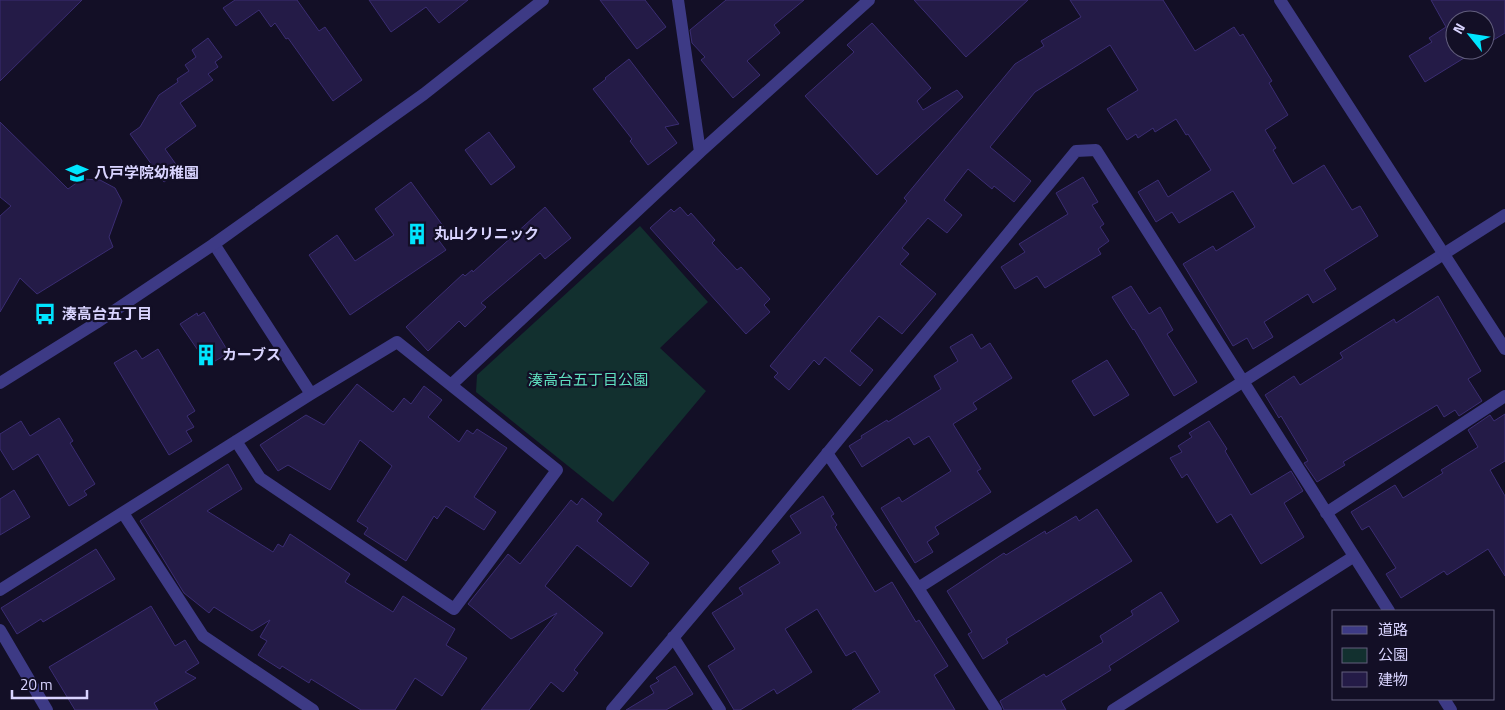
<svg xmlns="http://www.w3.org/2000/svg" width="1505" height="710" viewBox="0 0 1505 710" font-family="'Titillium Web','Noto Sans JP',sans-serif">
	<style>
		.green { fill: #12302f }
		.building { fill: #241b47; stroke: #3b2d73 }
		.lines { fill: none; stroke-linecap: round; stroke-linejoin: round }
		.minor { stroke: #3d3a85; stroke-width: 12 }
		.tertiary { stroke: #3d3a85; stroke-width: 12 }
		.labels { text-anchor: middle; stroke-width: 4.5; stroke-linejoin: round; paint-order: stroke }
		.poi-label { font-size: 15px; font-weight: bold; fill: #d9d4ff; stroke: #130f26; text-anchor: start }
		.park-label { font-size: 15px; fill: #5fe0c0; stroke: #130f26 }
	</style>
	<rect width="100%" height="100%" fill="#130f26"/>
	<!-- green -->
	<path class="green" d="M 640,226 L 708,302 L 660,348 L 706,391 L 613,502 L 476,392 L 477,375 Z"/>
	<!-- building -->
	<path class="building" d="M 0,0 L 82,0 L 0,81 Z
		M 235,0 L 297,0 L 319,31 L 325,27 L 362,80 L 333,101 L 288,38 L 286,39 L 275,23 L 271,27 L 259,10 L 236,26 L 223,8 Z
		M 369,0 L 468,0 L 439,23 L 426,7 L 391,32 Z
		M 600,0 L 645,0 L 666,27 L 637,49 Z
		M 726,0 L 804,0 L 774,25 L 780,33 L 747,61 L 760,75 L 733,98 L 701,60 L 705,57 L 692,43 L 690,30 Z
		M 914,0 L 1028,0 L 966,57 Z
		M 1070,0 L 1163,0 L 1195,51 L 1234,27 L 1240,36 L 1243,34 L 1272,81 L 1269,83 L 1288,115 L 1265,130 L 1276,148 L 1273,150 L 1293,184 L 1324,165 L 1352,210 L 1360,206 L 1378,236 L 1324,270 L 1336,289 L 1313,303 L 1308,294 L 1264,322 L 1273,337 L 1253,349 L 1247,338 L 1233,346 L 1183,264 L 1213,246 L 1216,251 L 1255,227 L 1233,191 L 1179,223 L 1172,212 L 1156,222 L 1138,192 L 1158,180 L 1168,197 L 1211,170 L 1188,134 L 1186,135 L 1176,119 L 1155,132 L 1153,128 L 1138,138 L 1136,134 L 1127,140 L 1107,109 L 1138,90 L 1110,45 L 1035,92 L 990,147 L 1031,181 L 1014,202 L 994,186 L 992,189 L 968,169 L 944,200 L 962,215 L 947,233 L 928,218 L 902,248 L 909,254 L 900,264 L 936,294 L 902,334 L 879,316 L 850,351 L 873,370 L 860,386 L 825,357 L 819,365 L 814,360 L 789,390 L 774,377 L 778,373 L 770,366 L 907,201 L 904,198 L 1015,64 L 1044,46 L 1041,41 L 1081,17 Z
		M 1431,0 L 1505,0 L 1505,33 L 1485,45 L 1485,20 L 1455,20 L 1455,50 L 1477,50 L 1425,82 L 1409,56 L 1432,42 L 1429,38 L 1446,27 Z
		M 872,23 L 931,88 L 917,101 L 923,110 L 957,90 L 963,97 L 877,175 L 805,96 L 854,52 L 847,45 Z
		M 208,38 L 222,57 L 215,62 L 218,67 L 208,74 L 213,80 L 180,103 L 196,126 L 165,149 L 180,170 L 164,182 L 130,134 L 140,127 L 159,95 L 178,82 L 177,79 L 189,71 L 185,65 L 196,57 L 192,50 Z
		M 629,59 L 679,124 L 665,127 L 677,143 L 648,165 L 630,141 L 632,139 L 593,89 L 606,79 L 605,78 Z
		M 0,122 L 68,189 L 82,179 L 100,180 L 115,188 L 122,201 L 109,237 L 113,247 L 37,294 L 20,278 L 0,312 L 0,216 L 11,206 L 0,197 Z
		M 489,132 L 515,167 L 491,185 L 465,150 Z
		M 1083,177 L 1098,202 L 1092,205 L 1104,224 L 1100,227 L 1109,241 L 1098,249 L 1101,254 L 1045,288 L 1037,276 L 1015,289 L 1001,267 L 1025,252 L 1019,244 L 1068,214 L 1056,193 Z
		M 411,182 L 446,230 L 437,238 L 446,250 L 350,315 L 309,255 L 337,235 L 355,261 L 394,235 L 375,209 Z
		M 545,207 L 571,238 L 545,259 L 540,253 L 481,303 L 486,307 L 465,327 L 459,321 L 428,351 L 406,327 L 463,274 L 465,276 L 472,270 L 473,272 Z
		M 680,207 L 688,216 L 691,213 L 715,240 L 712,243 L 737,270 L 741,267 L 770,299 L 764,305 L 770,312 L 746,334 L 650,228 L 671,209 L 674,212 Z
		M 1131,286 L 1149,314 L 1160,307 L 1173,330 L 1167,334 L 1197,382 L 1174,396 L 1134,329 L 1133,330 L 1112,297 Z
		M 1438,296 L 1481,371 L 1468,379 L 1482,401 L 1459,416 L 1455,410 L 1444,417 L 1437,405 L 1343,462 L 1345,465 L 1317,482 L 1304,463 L 1308,461 L 1281,416 L 1279,418 L 1265,395 L 1294,376 L 1300,385 L 1343,358 L 1340,353 L 1394,319 L 1396,323 Z
		M 204,312 L 229,353 L 208,365 L 180,324 L 197,313 L 198,316 Z
		M 972,334 L 981,349 L 990,343 L 1012,378 L 973,403 L 977,409 L 953,424 L 981,469 L 977,471 L 991,492 L 935,527 L 939,534 L 927,542 L 933,552 L 915,563 L 881,508 L 899,497 L 902,502 L 951,471 L 929,436 L 914,445 L 909,437 L 862,467 L 849,446 L 862,438 L 861,436 L 887,420 L 888,422 L 941,389 L 934,376 L 958,361 L 950,347 Z
		M 158,349 L 195,411 L 187,416 L 194,427 L 186,431 L 192,441 L 169,455 L 114,363 L 136,350 L 142,359 Z
		M 1107,360 L 1129,395 L 1094,416 L 1072,381 Z
		M 357,384 L 393,412 L 404,398 L 411,404 L 424,386 L 442,400 L 428,417 L 459,442 L 467,430 L 473,434 L 477,429 L 507,448 L 474,497 L 496,512 L 484,530 L 446,506 L 437,519 L 434,516 L 406,561 L 364,534 L 368,528 L 357,521 L 392,466 L 360,440 L 330,490 L 288,465 L 278,471 L 260,445 L 306,415 L 324,425 Z
		M 1505,414 L 1505,461 L 1490,470 L 1505,496 L 1505,576 L 1488,549 L 1447,575 L 1444,571 L 1401,598 L 1386,574 L 1396,568 L 1369,526 L 1362,530 L 1351,512 L 1395,485 L 1403,498 L 1443,473 L 1441,470 L 1478,447 L 1468,430 L 1490,415 L 1494,421 Z
		M 59,418 L 73,441 L 70,443 L 95,484 L 84,491 L 87,495 L 69,506 L 38,454 L 13,470 L 0,449 L 0,434 L 21,421 L 30,436 Z
		M 1209,421 L 1227,449 L 1225,451 L 1251,495 L 1291,471 L 1303,491 L 1284,503 L 1304,537 L 1261,564 L 1231,514 L 1217,523 L 1187,474 L 1182,478 L 1170,458 L 1182,452 L 1178,446 L 1192,437 L 1189,433 Z
		M 228,464 L 242,489 L 207,511 L 273,552 L 278,544 L 283,547 L 290,534 L 350,574 L 345,582 L 393,612 L 403,596 L 455,629 L 446,645 L 467,658 L 442,696 L 415,678 L 395,710 L 361,710 L 311,679 L 309,683 L 282,666 L 280,669 L 258,655 L 267,641 L 260,637 L 270,620 L 252,631 L 214,607 L 209,613 L 184,593 L 140,521 Z
		M 14,490 L 30,517 L 0,535 L 0,499 Z
		M 823,496 L 834,514 L 831,516 L 837,525 L 835,527 L 875,592 L 892,582 L 916,622 L 919,620 L 948,666 L 934,675 L 955,710 L 852,710 L 880,692 L 855,651 L 846,656 L 817,609 L 785,629 L 812,672 L 777,694 L 774,689 L 740,710 L 734,710 L 708,666 L 735,649 L 712,613 L 743,594 L 739,588 L 780,563 L 772,551 L 801,533 L 790,516 Z
		M 582,498 L 602,514 L 597,521 L 649,563 L 631,587 L 577,545 L 545,586 L 603,633 L 574,670 L 578,673 L 563,692 L 551,682 L 529,710 L 481,710 L 557,613 L 511,639 L 468,604 L 508,554 L 520,564 L 571,500 L 577,505 Z
		M 1097,509 L 1132,561 L 1006,639 L 1008,643 L 983,659 L 968,634 L 972,632 L 947,591 L 1004,553 L 1006,555 L 1045,531 L 1046,534 L 1076,516 L 1079,521 Z
		M 96,549 L 115,579 L 43,622 L 41,619 L 17,634 L 1,608 Z
		M 1161,592 L 1179,621 L 1109,666 L 1111,670 L 1061,701 L 1066,710 L 1004,710 L 1000,701 L 1044,674 L 1046,677 L 1103,642 L 1100,636 L 1133,615 L 1131,611 Z
		M 151,606 L 175,646 L 185,640 L 199,663 L 185,672 L 196,678 L 154,703 L 158,710 L 75,710 L 49,667 Z
		M 675,666 L 693,694 L 666,710 L 626,710 L 654,693 L 650,686 L 659,681 L 656,678 Z"/>
	<g class="lines">
		<!-- minor -->
		<path class="minor" d="M 678,0 L 700,152 L 869,0
			M 214,244 L 311,394
			M 451,385 L 700,152
			M 827,453 L 918,588 L 996,710
			M 123,513 L 203,636 L 313,710
			M 1326,513 L 1505,396
			M 918,588 L 1505,215
			M 0,590 L 311,394 L 397,342 L 557,470 L 454,609 L 260,478 L 236,441
			M 0,630 L 47,710
			M 673,637 L 720,710
			M 1444,699 L 1451,710
			M 612,710 L 751,546 L 1076,151 L 1096,150 L 1389,611
			M 1113,710 L 1353,557"/>
		<!-- tertiary -->
		<path class="tertiary" d="M 1280,0 L 1505,349
			M 0,383 L 96,323 L 214,244 L 424,94 L 543,0"/>
	</g>
	<!-- icons -->
	<defs>
		<g id="school-bare" transform="scale(1.725)"><path d="M0-5L7-2L0 1L-7-2ZM-4 1L0 2.5L4 1V4Q0 6-4 4Z" fill="#00e5ff" stroke="#130f26" stroke-width="2.5" paint-order="stroke"/></g>
		<g id="building-bare" transform="scale(1.725)"><path d="M-4-6H4V6H1V3H-1V6H-4ZM-2.5-4.3h1.7v1.8h-1.7ZM.8-4.3h1.7v1.8H.8ZM-2.5-1h1.7V.8h-1.7ZM.8-1h1.7V.8H.8Z" fill="#00e5ff" stroke="#130f26" stroke-width="2.5" paint-order="stroke"/></g>
		<g id="bus-bare" transform="scale(1.725)"><path d="M-5-6H5V4H4V6H2V4H-2V6H-4V4H-5ZM-3.5-4V0h7V-4ZM-3.5 1.2v1.5H-2V1.2ZM2 1.2v1.5H3.5V1.2Z" fill="#00e5ff" stroke="#130f26" stroke-width="2.5" paint-order="stroke"/></g>
	</defs>
	<g fill-rule="evenodd">
		<use href="#school-bare" x="77" y="173"/>
		<use href="#building-bare" x="417" y="234"/>
		<use href="#bus-bare" x="45" y="314"/>
		<use href="#building-bare" x="206" y="355"/>
	</g>
	<g class="labels">
		<!-- poi labels -->
		<g class="poi-label">
			<text x="94" y="178">八戸学院幼稚園</text>
			<text x="434" y="239">丸山クリニック</text>
			<text x="62" y="319">湊高台五丁目</text>
			<text x="222" y="360">カーブス</text>
		</g>
		<!-- park labels -->
		<g class="park-label">
			<text x="588" y="385">湊高台五丁目公園</text>
		</g>
	</g>
	<!-- legend -->
	<rect x="1332" y="610" width="162" height="90" fill="#130f26" stroke="#625e7d"/>
	<rect x="1342" y="626" width="25" height="8" fill="#3d3a85" stroke="#625e7d"/>
	<text x="1378" y="635" font-size="15" fill="#d9d4ff">道路</text>
	<rect x="1342" y="648" width="25" height="15" fill="#12302f" stroke="#625e7d"/>
	<text x="1378" y="660" font-size="15" fill="#d9d4ff">公園</text>
	<rect x="1342" y="672" width="25" height="15" fill="#241b47" stroke="#625e7d"/>
	<text x="1378" y="685" font-size="15" fill="#d9d4ff">建物</text>
	<!-- north arrow -->
	<g transform="translate(1470 35) rotate(300)"><circle r="24" fill="#130f26" stroke="#625e7d"/>
	<path d="M0-4L9 19L0 12L-9 19Z" fill="#00e5ff"/>
	<text y="-8" font-size="14" font-weight="bold" text-anchor="middle" fill="#d9d4ff">N</text>
	</g>
	<!-- scale -->
	<path d="M12 690v8h75v-8" fill="none" stroke="#d9d4ff" stroke-width="2.5"/>
	<text x="20" y="690" font-size="15" fill="#d9d4ff" stroke="#130f26" stroke-width="4" paint-order="stroke">20 m</text>
</svg>
